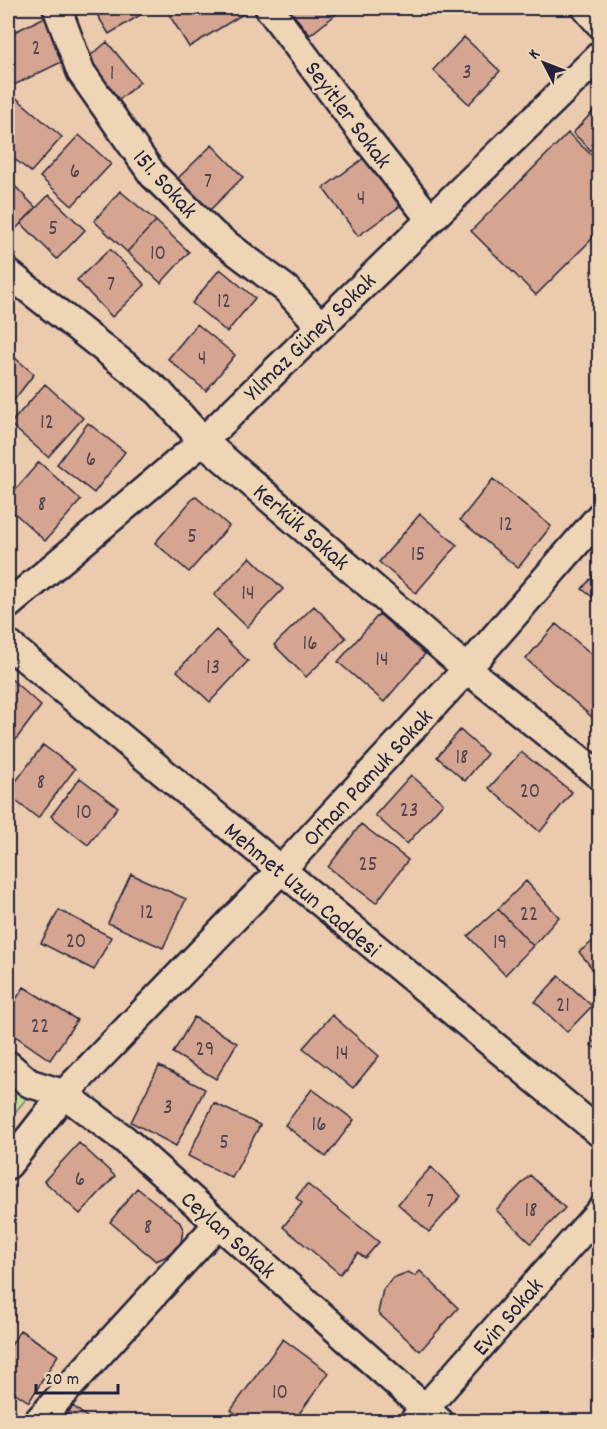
<svg xmlns="http://www.w3.org/2000/svg" width="607" height="1429" viewBox="0 0 607 1429" font-family="Dekko,sans-serif">
	<style>
		.green { fill: #c3de95; stroke: #728068; stroke-width: 1.5 }
		.building { fill: #d5a591; stroke: #22223b; stroke-width: 1.5 }
		.lines { fill: none; stroke-linecap: round; stroke-linejoin: round }
		.minor-casing { stroke: #22223b; stroke-width: 32 }
		.minor { stroke: #eed5b6; stroke-width: 27 }
		.labels { text-anchor: middle; stroke-width: 4.5; stroke-linejoin: round; paint-order: stroke }
		.number-label { font-size: 21px; fill: #4f4350 }
		.street-label { font-size: 24px; fill: #22223b; stroke: #eed5b6 }
	</style>
	<rect width="100%" height="100%" fill="#ebcaad"/>
	<filter id="ink" filterUnits="userSpaceOnUse"><feTurbulence type="fractalNoise" baseFrequency=".0167" numOctaves="2"/><feDisplacementMap in="SourceGraphic" scale="12" xChannelSelector="R" yChannelSelector="G"/><feConvolveMatrix kernelMatrix="1 2 1 2 8 2 1 2 1" color-interpolation-filters="sRGB"/></filter>
	<g filter="url(#ink)">
		<!-- green -->
		<path class="green" d="M 8,1084 L 26,1099 L 8,1121 Z"/>
		<!-- building -->
		<path class="building" d="M 93,8 L 149,8 L 150,9 L 109,34 Z
			M 165,8 L 242,8 L 245,13 L 189,47 Z
			M 288,8 L 344,8 L 310,35 Z
			M 49,15 L 70,58 L 14,85 L 8,72 L 8,35 Z
			M 464,37 L 500,71 L 469,104 L 433,70 Z
			M 107,42 L 140,82 L 118,101 L 84,61 Z
			M 14,96 L 62,137 L 31,172 L 8,154 L 8,97 Z
			M 600,104 L 600,159 L 573,133 Z
			M 568,133 L 600,163 L 600,231 L 536,295 L 471,231 Z
			M 79,135 L 111,164 L 72,206 L 40,177 Z
			M 212,145 L 243,177 L 206,214 L 174,182 Z
			M 364,158 L 400,206 L 358,236 L 323,188 Z
			M 12,183 L 36,208 L 8,237 L 8,188 Z
			M 120,191 L 156,221 L 127,252 L 94,221 Z
			M 49,195 L 85,230 L 57,259 L 21,223 Z
			M 156,221 L 189,252 L 161,283 L 127,252 Z
			M 110,249 L 145,285 L 112,317 L 77,280 Z
			M 220,269 L 255,298 L 227,332 L 192,303 Z
			M 197,324 L 235,355 L 206,391 L 168,359 Z
			M 8,352 L 34,374 L 8,408 Z
			M 45,384 L 83,418 L 48,457 L 10,424 Z
			M 88,423 L 125,452 L 94,493 L 57,464 Z
			M 39,462 L 81,500 L 45,541 L 8,507 L 8,498 Z
			M 493,479 L 551,526 L 518,568 L 460,520 Z
			M 195,496 L 229,526 L 189,572 L 155,543 Z
			M 420,514 L 457,545 L 416,593 L 379,562 Z
			M 250,557 L 283,589 L 247,627 L 214,595 Z
			M 600,568 L 600,603 L 582,589 Z
			M 314,606 L 346,638 L 306,677 L 274,645 Z
			M 379,614 L 425,654 L 384,702 L 338,662 Z
			M 556,624 L 600,661 L 600,724 L 526,659 Z
			M 216,630 L 248,661 L 210,702 L 177,671 Z
			M 10,678 L 41,706 L 8,750 L 8,681 Z
			M 460,730 L 487,754 L 465,781 L 437,757 Z
			M 43,745 L 75,769 L 38,818 L 8,795 L 8,792 Z
			M 521,752 L 572,792 L 540,832 L 489,788 Z
			M 411,775 L 443,803 L 407,844 L 375,815 Z
			M 80,778 L 118,807 L 88,845 L 51,816 Z
			M 361,824 L 408,860 L 376,903 L 328,867 Z
			M 131,874 L 186,899 L 163,948 L 108,923 Z
			M 526,881 L 559,917 L 533,946 L 498,909 Z
			M 498,909 L 533,946 L 505,975 L 468,936 Z
			M 59,910 L 111,937 L 94,970 L 41,943 Z
			M 600,936 L 600,978 L 579,952 Z
			M 559,976 L 592,1006 L 567,1032 L 535,1002 Z
			M 24,987 L 77,1020 L 50,1060 L 8,1031 L 8,1011 Z
			M 332,1015 L 379,1056 L 353,1088 L 303,1048 Z
			M 194,1017 L 237,1043 L 216,1079 L 173,1053 Z
			M 600,1035 L 600,1052 L 591,1045 Z
			M 159,1066 L 205,1089 L 176,1146 L 131,1122 Z
			M 312,1089 L 354,1120 L 326,1157 L 285,1125 Z
			M 214,1103 L 260,1125 L 232,1178 L 188,1156 Z
			M 79,1143 L 115,1176 L 80,1214 L 44,1181 Z
			M 431,1167 L 461,1196 L 429,1232 L 398,1204 Z
			M 530,1175 L 565,1208 L 531,1243 L 496,1210 Z
			M 307,1184 L 379,1242 L 365,1258 L 358,1253 L 340,1274 L 283,1227 L 302,1203 L 296,1198 Z
			M 137,1188 L 179,1221 L 183,1229 L 181,1243 L 165,1257 L 156,1261 L 110,1222 Z
			M 420,1271 L 458,1308 L 420,1351 L 378,1313 L 383,1289 L 393,1278 L 408,1272 L 415,1276 Z
			M 20,1330 L 58,1355 L 29,1402 L 8,1388 L 8,1351 Z
			M 283,1339 L 329,1373 L 293,1422 L 247,1422 L 231,1410 Z
			M 73,1406 L 93,1422 L 61,1422 Z"/>
		<g class="lines">
			<!-- minor casing -->
			<g class="minor-casing">
				<path id="minor" d="M 57,8 L 81,72 L 153,175 L 214,235 L 286,289 L 320,325
					M 269,8 L 366,138 L 430,219
					M 586,8 L 600,24
					M 8,273 L 159,392 L 203,441 L 467,669 L 600,776
					M 8,605 L 203,441 L 600,55
					M 8,644 L 600,1133
					M 8,1065 L 29,1083 L 64,1094 L 124,1139 L 440,1422
					M 8,1165 L 64,1094 L 281,870 L 467,669 L 600,516
					M 37,1422 L 218,1224
					M 413,1422 L 600,1211"/>
			</g>
			<!-- minor -->
			<use href="#minor" class="minor"/>
		</g>
	</g>
	<g class="labels">
		<!-- number labels -->
		<g class="number-label">
			<text x="36" y="54">2</text>
			<text x="467" y="78">3</text>
			<text x="112" y="79">1</text>
			<text x="75" y="177">6</text>
			<text x="208" y="187">7</text>
			<text x="361" y="204">4</text>
			<text x="53" y="234">5</text>
			<text x="158" y="259">10</text>
			<text x="111" y="290">7</text>
			<text x="224" y="307">12</text>
			<text x="202" y="364">4</text>
			<text x="47" y="428">12</text>
			<text x="91" y="465">6</text>
			<text x="42" y="510">8</text>
			<text x="506" y="530">12</text>
			<text x="192" y="542">5</text>
			<text x="418" y="560">15</text>
			<text x="248" y="599">14</text>
			<text x="310" y="649">16</text>
			<text x="382" y="665">14</text>
			<text x="213" y="673">13</text>
			<text x="462" y="763">18</text>
			<text x="41" y="788">8</text>
			<text x="530" y="797">20</text>
			<text x="409" y="816">23</text>
			<text x="84" y="818">10</text>
			<text x="368" y="870">25</text>
			<text x="147" y="918">12</text>
			<text x="529" y="920">22</text>
			<text x="76" y="947">20</text>
			<text x="500" y="948">19</text>
			<text x="563" y="1011">21</text>
			<text x="40" y="1032">22</text>
			<text x="205" y="1055">29</text>
			<text x="342" y="1059">14</text>
			<text x="168" y="1113">3</text>
			<text x="319" y="1130">16</text>
			<text x="224" y="1148">5</text>
			<text x="80" y="1185">6</text>
			<text x="430" y="1207">7</text>
			<text x="531" y="1216">18</text>
			<text x="148" y="1233">8</text>
			<text x="280" y="1398">10</text>
		</g>
		<!-- street labels -->
		<g class="street-label">
			<text transform="translate(349 114) rotate(53)" y="8">Seyitler Sokak</text>
			<text transform="translate(166 183) rotate(48)" y="8">151. Sokak</text>
			<text transform="translate(309 336) rotate(-44)" y="8">Yılmaz Güney Sokak</text>
			<text transform="translate(302 526) rotate(41)" y="8">Kerkük Sokak</text>
			<text transform="translate(367 777) rotate(-47)" y="8">Orhan Pamuk Sokak</text>
			<text transform="translate(303 889) rotate(40)" y="8">Mehmet Uzun Caddesi</text>
			<text transform="translate(229 1234) rotate(42)" y="8">Ceylan Sokak</text>
			<text transform="translate(507 1316) rotate(-49)" y="8">Evin Sokak</text>
		</g>
	</g>
	<!-- margin -->
	<rect width="607" height="1429" fill="none" stroke="#eed5b6" stroke-width="30"/>
	<rect x="15" y="15" width="577" height="1399" fill="none" stroke="#22223b" stroke-width="2" filter="url(#ink)"/>
	<!-- north arrow -->
	<g transform="translate(544 63) rotate(312)" stroke="#eed5b6" stroke-width="4.5" paint-order="stroke">
	<path d="M0-4.5L10 22L0 15L-10 22Z" fill="#22223b"/>
	<text y="-9" font-size="16" font-weight="bold" text-anchor="middle" fill="#22223b">K</text>
	</g>
	<!-- scale -->
	<path d="M36 1384v9h82v-9" fill="none" stroke="#22223b" stroke-width="3"/>
	<text x="45" y="1384" font-size="18" fill="#22223b" stroke="#eed5b6" stroke-width="4.5" paint-order="stroke">20 m</text>
</svg>
